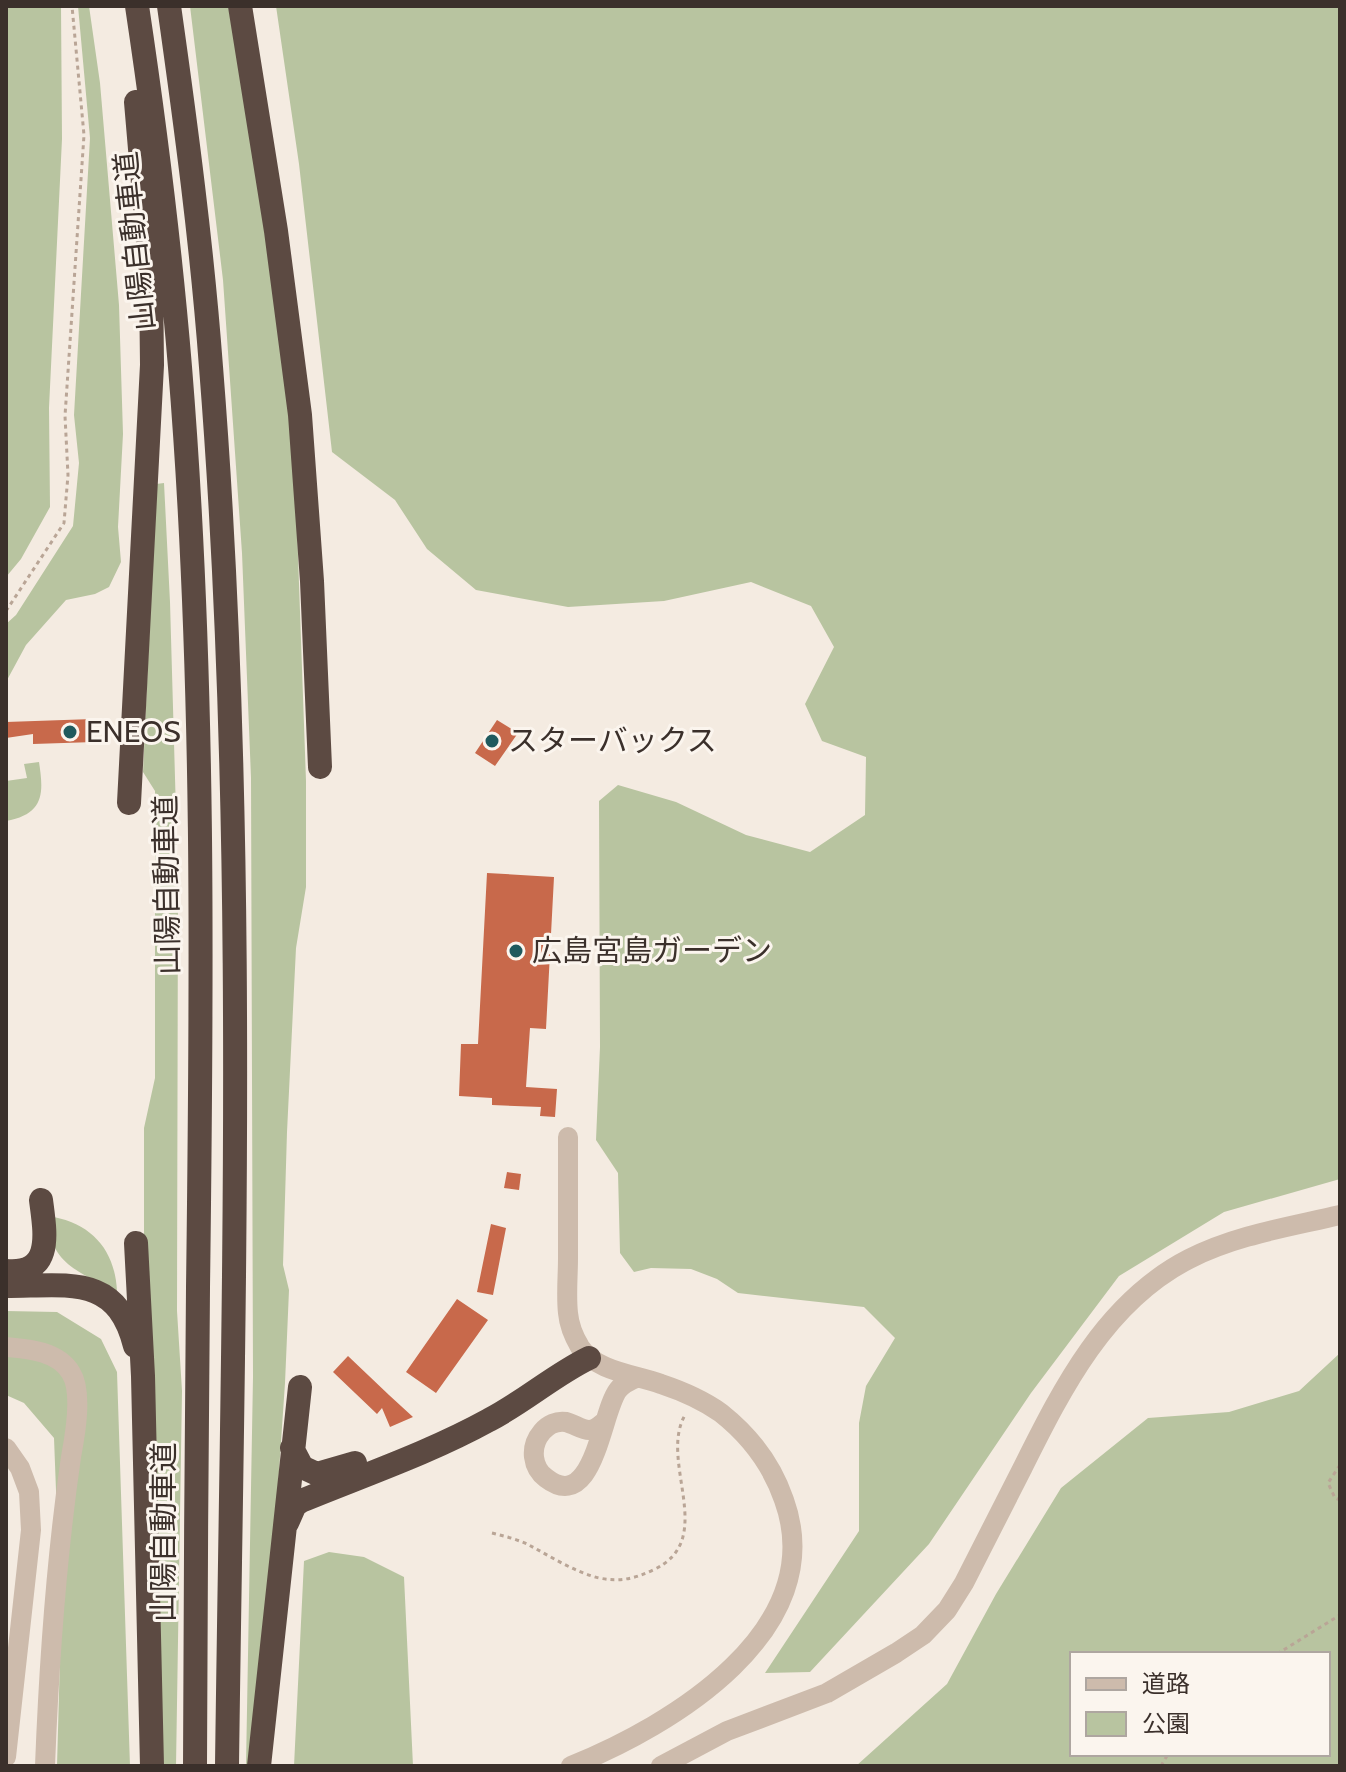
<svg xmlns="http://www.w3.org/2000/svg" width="1346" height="1772" viewBox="0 0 1346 1772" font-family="Cabin,'Noto Sans JP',sans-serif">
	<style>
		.green { fill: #b8c4a0; fill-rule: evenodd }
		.building { fill: #c8694b }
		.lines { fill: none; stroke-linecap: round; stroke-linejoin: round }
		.path { stroke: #b9a596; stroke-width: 3; stroke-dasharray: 4 4; stroke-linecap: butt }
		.minor { stroke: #cdbbac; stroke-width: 20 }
		.highway { stroke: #5c4a42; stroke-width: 24 }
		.poi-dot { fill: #1f5a5e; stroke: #fbf5ee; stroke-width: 3 }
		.labels { text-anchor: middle; stroke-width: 6; stroke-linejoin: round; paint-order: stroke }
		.street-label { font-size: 30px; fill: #3b302b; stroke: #fbf5ee }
		.poi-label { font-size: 30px; fill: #3b302b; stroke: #fbf5ee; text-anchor: start }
	</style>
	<rect width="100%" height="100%" fill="#f4ebe1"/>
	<!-- green -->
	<path class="green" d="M 6,6 L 61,6 L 62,139 L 49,408 L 50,507 L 21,559 L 6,577 Z
		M 78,6 L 89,6 L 100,83 L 119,305 L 123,434 L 118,527 L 121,562 L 109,587 L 95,594 L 66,600 L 26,645 L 6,682 L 6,624 L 16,615 L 73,526 L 79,463 L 74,415 L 90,138 Z
		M 190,6 L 228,6 L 244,82 L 285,359 L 296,499 L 306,781 L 306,887 L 296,948 L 287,1132 L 283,1265 L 289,1290 L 285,1383 L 259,1766 L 246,1766 L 253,1377 L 251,778 L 242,553 L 223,280 Z
		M 276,6 L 1340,6 L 1340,1179 L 1224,1212 L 1119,1276 L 1031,1393 L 929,1544 L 810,1672 L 765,1673 L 859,1531 L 859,1423 L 866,1386 L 895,1338 L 864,1307 L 738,1293 L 717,1279 L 691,1269 L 651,1268 L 634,1272 L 620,1253 L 618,1173 L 596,1140 L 600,1047 L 599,801 L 618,785 L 676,802 L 746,835 L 810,852 L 865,815 L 866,757 L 822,741 L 805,704 L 834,647 L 811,606 L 751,582 L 664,601 L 568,607 L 476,590 L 427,549 L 395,500 L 332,452 L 299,164 Z
		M 164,483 L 170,602 L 178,883 L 177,1311 L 182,1391 L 176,1766 L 161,1766 L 144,1239 L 144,1128 L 155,1078 L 155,791 L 143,772 L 156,484 Z
		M 39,762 C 44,794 44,814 6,821 L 6,781 L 27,778 L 24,764 Z
		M 54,1217 C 93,1225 115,1251 117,1291 C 86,1276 40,1260 54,1217 Z
		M 6,1311 L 57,1312 L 101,1339 L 117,1372 L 130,1766 L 57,1766 L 61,1621 L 54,1438 L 24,1403 L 6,1395 Z
		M 1340,1353 L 1340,1766 L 856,1766 L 947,1684 L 996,1594 L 1061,1488 L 1148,1418 L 1229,1412 L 1299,1391 ZM 1072,1654 L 1328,1654 L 1328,1754 L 1072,1754 Z
		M 329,1552 L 364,1557 L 404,1577 L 413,1766 L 294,1766 L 304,1561 Z"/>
	<!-- building -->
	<path class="building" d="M 93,719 L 94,742 L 33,744 L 33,734 L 6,738 L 6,722 Z
		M 497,720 L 518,733 L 495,766 L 475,753 Z
		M 487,873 L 554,877 L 546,1029 L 530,1028 L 526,1087 L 557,1089 L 555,1117 L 540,1116 L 541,1107 L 492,1105 L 492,1098 L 459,1096 L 461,1044 L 478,1044 Z
		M 507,1172 L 521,1174 L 519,1190 L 504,1188 Z
		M 491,1224 L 506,1228 L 493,1295 L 477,1292 Z
		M 457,1299 L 488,1320 L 436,1393 L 406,1372 Z
		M 348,1356 L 389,1395 L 413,1417 L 390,1427 L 382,1408 L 377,1414 L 333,1372 Z"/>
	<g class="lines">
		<!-- path -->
		<path class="path" d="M 6,611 L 64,523 L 68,475 L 65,416 L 84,135 L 72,6
			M 1340,1465 L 1328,1483 L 1335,1498 L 1340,1500
			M 492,1533 C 504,1536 516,1539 527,1544 C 550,1556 574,1572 599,1578 C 619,1582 634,1579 653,1570 C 719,1540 658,1462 685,1415
			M 1277,1654 L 1340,1615
			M 1161,1766 L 1168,1754
			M 1236,1766 L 1260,1766"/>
		<!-- minor -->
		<path class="minor" d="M 568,1137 C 568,1177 568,1218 568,1258 C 568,1276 566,1295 568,1313 C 569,1324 574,1337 580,1347 C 597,1372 634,1374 661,1384 C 682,1391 703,1400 721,1413 C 750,1436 772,1465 784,1500 C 831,1630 671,1726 571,1766
			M 6,1347 C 29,1349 58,1351 71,1373 C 83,1392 75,1436 71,1457 C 56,1560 49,1662 45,1766
			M 605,1421 C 600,1425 596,1430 589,1430 C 582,1430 574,1424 566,1422 C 547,1419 532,1439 534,1457 C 535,1465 539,1473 546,1478 C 594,1515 601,1412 618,1390 C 623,1383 631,1380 638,1377
			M 6,1448 L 20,1468 L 29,1492 L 31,1530 L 6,1757
			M 661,1766 L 727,1731 L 827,1693 L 896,1653 L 923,1635 L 947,1610 L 964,1583 C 983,1545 1003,1507 1022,1469 C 1062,1389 1105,1302 1189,1259 C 1236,1235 1289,1227 1340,1215"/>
		<!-- highway -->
		<path class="highway" d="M 137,6 C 155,126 170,246 180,367 C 205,673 202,981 198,1288 C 196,1447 196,1607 195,1766
			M 169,6 C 186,126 202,246 211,367 C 248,832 233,1300 227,1766
			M 240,6 L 276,231 L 300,415 L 312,581 L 320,767
			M 129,803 L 152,365 L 151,278 L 136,102
			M 136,1243 L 143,1376 L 152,1766
			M 6,1271 C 54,1275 45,1232 41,1200
			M 6,1286 C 67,1286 117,1273 135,1346
			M 292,1448 L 302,1467 L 317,1474 L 355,1463
			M 287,1523 L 295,1505 L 301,1501 C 364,1475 429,1453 489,1420 C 524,1402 554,1375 589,1358
			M 259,1766 L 300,1387"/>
	</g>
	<!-- markers -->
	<g class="poi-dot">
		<circle cx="70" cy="732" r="8"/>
		<circle cx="492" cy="741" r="8"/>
		<circle cx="516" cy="951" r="8"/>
	</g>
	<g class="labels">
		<!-- street labels -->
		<g class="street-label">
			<text transform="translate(135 241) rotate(-96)" y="10">山陽自動車道</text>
			<text transform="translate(167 885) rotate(-91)" y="10">山陽自動車道</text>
			<text transform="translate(164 1532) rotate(-90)" y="10">山陽自動車道</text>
		</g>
		<!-- poi labels -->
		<g class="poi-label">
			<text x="86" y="742">ENEOS</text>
			<text x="508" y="751">スターバックス</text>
			<text x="532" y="961">広島宮島ガーデン</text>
		</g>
	</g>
	<!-- border -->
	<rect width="1346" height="1772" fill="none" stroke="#3b302b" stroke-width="16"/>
	<!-- legend -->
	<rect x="1070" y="1652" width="260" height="104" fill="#fbf5ee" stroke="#aea6a0" stroke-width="2"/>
	<rect x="1086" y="1678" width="40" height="12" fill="#cdbbac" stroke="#aea6a0" stroke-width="2"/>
	<text x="1142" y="1692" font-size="24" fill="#3b302b">道路</text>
	<rect x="1086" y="1712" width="40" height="24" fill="#b8c4a0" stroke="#aea6a0" stroke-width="2"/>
	<text x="1142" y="1732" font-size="24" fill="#3b302b">公園</text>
</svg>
